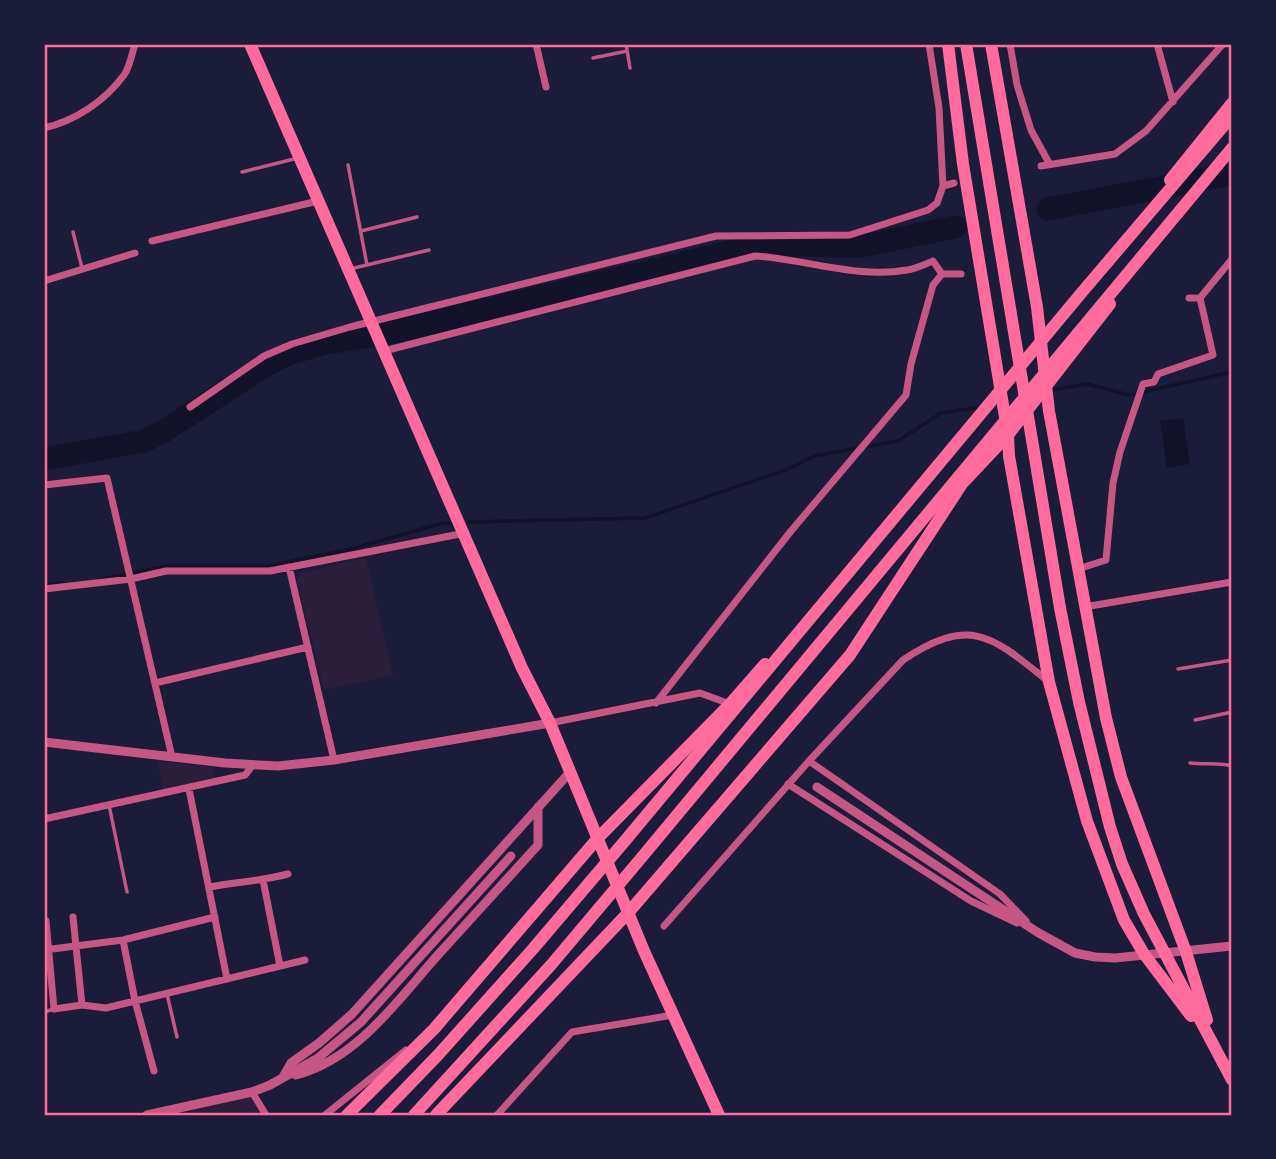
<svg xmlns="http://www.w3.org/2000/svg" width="1276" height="1159" viewBox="0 0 1276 1159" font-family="Montserrat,sans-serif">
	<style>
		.green { fill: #2a1e3b }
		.water { fill: #12122b }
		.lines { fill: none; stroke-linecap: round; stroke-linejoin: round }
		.stream { stroke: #12122b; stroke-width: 3.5 }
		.river { stroke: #12122b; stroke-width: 23 }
		.service { stroke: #c65784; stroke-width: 3.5 }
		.minor { stroke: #c65784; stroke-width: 7 }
		.tertiary { stroke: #c65784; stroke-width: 9 }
		.trunk { stroke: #ff6b9d; stroke-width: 12 }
		.motorway { stroke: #ff6b9d; stroke-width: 12 }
		.neatline { fill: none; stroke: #ff6b9d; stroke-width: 2.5 }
	</style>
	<rect width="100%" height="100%" fill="#1b1b3a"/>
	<!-- green -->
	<path class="green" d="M 366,558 L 393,675 L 324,690 L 297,581 L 301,573 Z
		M 158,762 L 213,767 L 215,779 L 163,790 Z
		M 252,1092 L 266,1115 L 191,1115 L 189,1108 Z"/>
	<!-- water -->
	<path class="water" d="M 1183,418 L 1190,464 L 1167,468 L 1160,421 Z"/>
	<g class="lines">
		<!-- stream -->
		<path class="stream" d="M 1050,390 L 1087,384 L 1129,395 L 1232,372
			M 469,522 L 645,518 L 786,470 L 814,456 L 898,441 L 941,413 L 981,407
			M 102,579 L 166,566 L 267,566 L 347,550 L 443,523 L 453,523
			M 44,585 L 63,583"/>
		<!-- river -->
		<path class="river" d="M 1048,209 L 1232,174
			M 44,459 L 144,441 L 164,431 L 264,366 L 288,354 L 321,344 L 393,332 L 742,249 L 767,245 L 861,246 L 955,227"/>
		<!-- service -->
		<path class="service" d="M 626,44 L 630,68
			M 593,58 L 627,51
			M 348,165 L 367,265
			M 242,172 L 298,158
			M 361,231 L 417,217
			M 73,232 L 82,268
			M 350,269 L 429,250
			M 1178,669 L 1232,660
			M 1195,720 L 1232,712
			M 1190,763 C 1205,765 1218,762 1232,766
			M 109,805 L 127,892
			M 167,994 L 177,1037
			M 44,1012 L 54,1009"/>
		<!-- minor -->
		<path class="minor" d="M 536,44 L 546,87
			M 929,44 L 939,108 L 943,186
			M 1010,44 L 1017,85 L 1031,130 L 1049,163
			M 1157,44 L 1173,102
			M 44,128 C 75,121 105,101 124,75 C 130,67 132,53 135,44
			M 1041,166 L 1115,154 L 1146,131 L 1223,44
			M 152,241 L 318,201
			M 44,281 L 135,253
			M 1189,298 L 1200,298
			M 384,351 L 755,256 C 805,259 857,279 907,270 C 916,269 925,264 933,261 L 942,274
			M 190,407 L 264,356 L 292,344 L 350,327 L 716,236 L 850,235 L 928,210 L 937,203 L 943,186 L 954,183
			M 44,485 L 107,478 L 172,757
			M 289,567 L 334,760
			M 1078,569 L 1106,560 L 1113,483 L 1120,452 L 1143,384 L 1154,382 L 1158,374 L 1213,355 L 1200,298 L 1232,259
			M 44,589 L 131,579 L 166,571 L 270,571 L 465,533
			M 1084,607 L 1232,582
			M 155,683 L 308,647
			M 656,703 L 791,531 L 906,395 L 911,364 L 933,285 L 942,274 L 961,274
			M 550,723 L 700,693 L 730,704
			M 809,761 L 1000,894 L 1026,921
			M 788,784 L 971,901 L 1017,923
			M 189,789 L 227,979
			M 44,819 L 245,775 L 253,765
			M 263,880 L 280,966
			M 210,887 C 236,882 262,881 288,874
			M 73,917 L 82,1005
			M 46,921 L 54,1009 L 82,1005 L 106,1008 L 305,960
			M 664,926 L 809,761 L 903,660 C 971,615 992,636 1049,682
			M 123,940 L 135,1001 L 154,1071
			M 44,950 L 123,940 L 215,917
			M 252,1092 L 266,1115
			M 325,1115 L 406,1050
			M 497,1115 L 572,1032 L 673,1015"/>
		<!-- tertiary -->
		<path class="tertiary" d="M 44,742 L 225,763 L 278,766 L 334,760 L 550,723
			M 817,787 L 1037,932 L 1075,953 L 1095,957 L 1115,958 L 1232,946
			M 296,1075 C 357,1059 397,1001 437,956 C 471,919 504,882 538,845 L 538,807
			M 283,1077 L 291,1063 L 319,1043 L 352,1014 L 571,771
			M 147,1115 L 252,1092 L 270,1085 L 318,1058 L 361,1022 L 511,856"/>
		<!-- trunk -->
		<path class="trunk" d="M 250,44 L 522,668 L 550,723 L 644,951 L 719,1115
			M 948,44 L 963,164 L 1008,435 L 1009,456 L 1049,682 L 1087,821 L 1124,920 L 1144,954 L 1191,1016
			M 966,44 L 1060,608 L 1079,702 L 1110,827 L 1122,864 L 1144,914 L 1232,1080
			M 991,44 L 1037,307 L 1049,411 L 1106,718 L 1121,777 L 1186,952 L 1207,1020
			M 1170,180 L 1232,103
			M 347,1115 L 434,1029 L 598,838 L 730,704 L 765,664
			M 436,1115 L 628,913 L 850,655 L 962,484 L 1008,435 L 1110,304"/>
		<!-- motorway -->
		<path class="motorway" d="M 380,1115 L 438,1055 L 532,950 L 624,842 L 1083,291 L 1232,116
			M 414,1115 L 551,965 L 642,857 L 1232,148"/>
	</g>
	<!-- border -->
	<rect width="1276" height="1159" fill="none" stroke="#1b1b3a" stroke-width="91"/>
	<rect x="46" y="46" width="1184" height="1068" class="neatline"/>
</svg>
